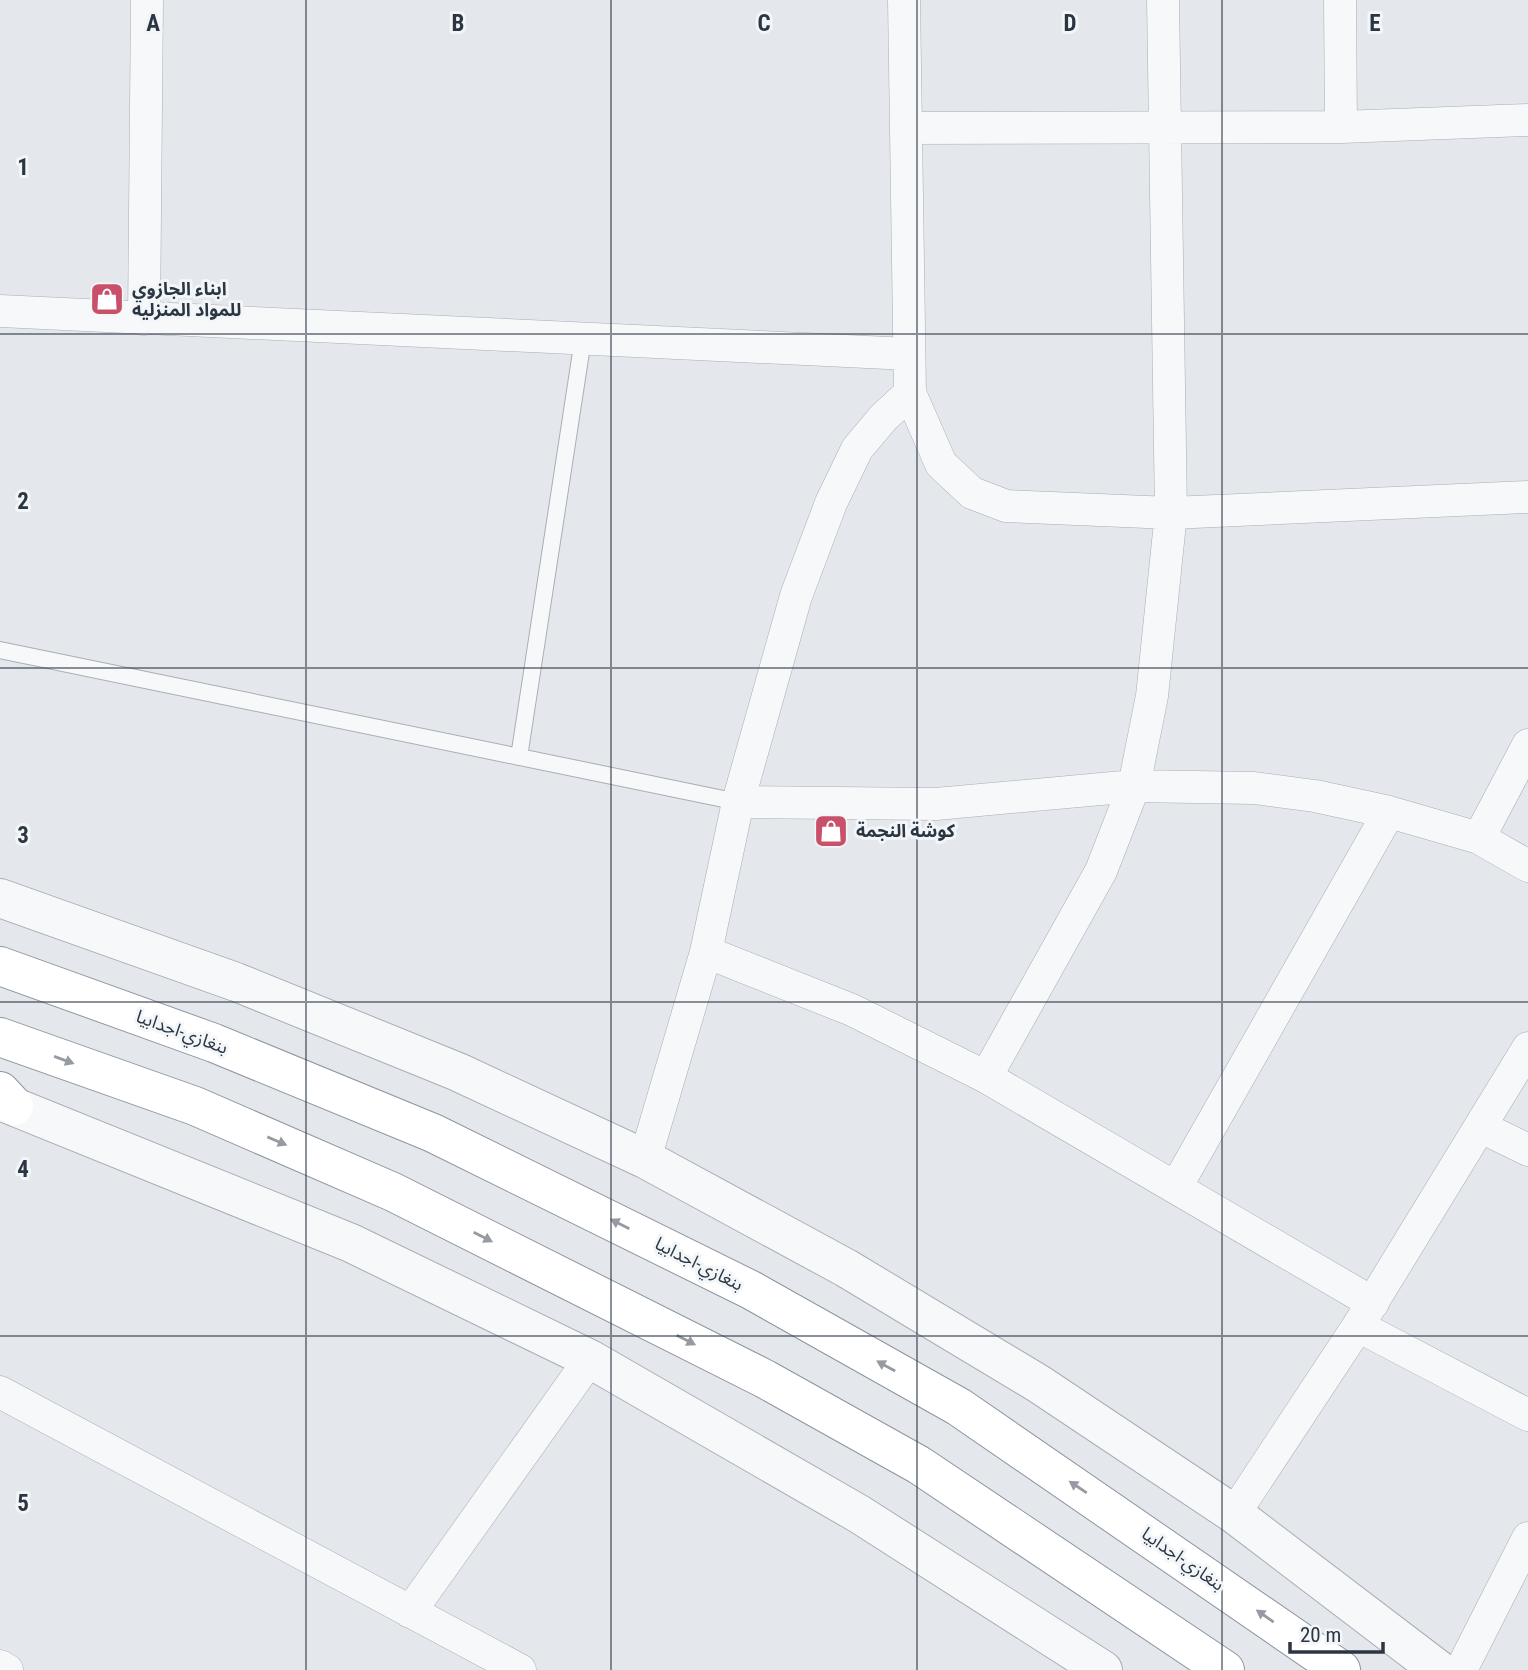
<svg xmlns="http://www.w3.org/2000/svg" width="1528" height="1670" viewBox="0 0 1528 1670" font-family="'Roboto Condensed','Noto Sans Arabic',sans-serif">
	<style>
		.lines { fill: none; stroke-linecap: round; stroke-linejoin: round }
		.service-casing { stroke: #a9aeb5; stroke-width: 18 }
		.minor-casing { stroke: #a9aeb5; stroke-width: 33 }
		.tertiary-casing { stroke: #a9aeb5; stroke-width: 40 }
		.trunk-casing { stroke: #8c95a1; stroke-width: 40 }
		.service { stroke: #f6f8f9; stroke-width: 16 }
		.minor { stroke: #f6f8f9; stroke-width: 32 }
		.tertiary { stroke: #f6f8f9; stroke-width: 38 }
		.trunk { stroke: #fff; stroke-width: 38 }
		.oneway { fill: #969aa1 }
		.grid { fill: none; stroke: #2c3643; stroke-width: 2; stroke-opacity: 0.55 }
		.labels { text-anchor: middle; stroke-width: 6; stroke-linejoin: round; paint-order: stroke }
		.poi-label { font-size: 18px; font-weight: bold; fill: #2c3643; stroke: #f3f6f8; text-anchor: start }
		.street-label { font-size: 18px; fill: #2c3643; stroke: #f3f6f8 }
		.grid-label { font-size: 23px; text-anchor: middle; font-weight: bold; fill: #2c3643; stroke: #f3f6f8; stroke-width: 6; stroke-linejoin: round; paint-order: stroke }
	</style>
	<rect width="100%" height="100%" fill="#e4e7eb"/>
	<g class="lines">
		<!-- service casing -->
		<g class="service-casing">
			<path id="service" d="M 0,650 L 738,802
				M 519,757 L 583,339"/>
		</g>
		<!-- minor casing -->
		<g class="minor-casing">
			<path id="minor" d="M 904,0 L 910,393 L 941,464 L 972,493 L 1006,506 L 1171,513 L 1528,497
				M 1340,0 L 1341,127
				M 906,128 L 1341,127 L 1528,120
				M 0,311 L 909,354
				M 144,319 L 147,0
				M 738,802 L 936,804 L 1134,786 L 1254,788 L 1315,796 L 1389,812 L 1479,838 L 1528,866
				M 1479,838 L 1528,745
				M 706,952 L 852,1010 L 986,1077 L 1373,1303
				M 986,1077 L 1101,871 L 1134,786 L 1152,696 L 1171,513 L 1163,0
				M 1481,1127 L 1528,1150
				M 645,1159 L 706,952 L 738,802 L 796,596 L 831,503 L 857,449 L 883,418 L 910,393
				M 1176,1187 L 1389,812
				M 1358,1326 L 1528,1415
				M 0,1392 L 520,1670
				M 1234,1514 L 1358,1326 L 1528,1048
				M 410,1612 L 590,1359
				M 0,1666 L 7,1670
				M 1461,1670 L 1528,1538"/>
		</g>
		<!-- tertiary casing -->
		<g class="tertiary-casing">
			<path id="tertiary" d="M 0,898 L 236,982 L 458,1072 L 645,1159 L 846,1268 L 1039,1384 L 1234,1514 L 1439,1670
				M 0,1101 L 351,1243 L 590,1359 L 859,1514 L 1103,1670"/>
		</g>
		<!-- trunk casing -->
		<g class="trunk-casing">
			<path id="trunk" d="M 0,966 L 214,1043 L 433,1133 L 751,1290 L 959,1407 L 1341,1670
				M 0,1037 L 195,1106 L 393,1192 L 765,1379 L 919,1465 L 1225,1670
				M 0,1091 L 14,1106"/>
		</g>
		<!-- service -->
		<use href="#service" class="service"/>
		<!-- minor -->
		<use href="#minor" class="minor"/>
		<!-- tertiary -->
		<use href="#tertiary" class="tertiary"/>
		<!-- trunk -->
		<use href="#trunk" class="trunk"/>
	</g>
	<!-- one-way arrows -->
	<defs><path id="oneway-solid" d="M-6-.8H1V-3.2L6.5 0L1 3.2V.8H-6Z" transform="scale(1.75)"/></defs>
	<g class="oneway">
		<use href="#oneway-solid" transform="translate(64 1060) rotate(20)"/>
		<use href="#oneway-solid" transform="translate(277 1141) rotate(23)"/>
		<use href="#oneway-solid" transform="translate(620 1224) rotate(-153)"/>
		<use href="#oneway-solid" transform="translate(483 1237) rotate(27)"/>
		<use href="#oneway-solid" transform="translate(686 1340) rotate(27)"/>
		<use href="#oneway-solid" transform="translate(886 1366) rotate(-151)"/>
		<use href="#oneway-solid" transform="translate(1078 1487) rotate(-146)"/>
		<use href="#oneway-solid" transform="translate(1265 1616) rotate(-145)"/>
	</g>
	<!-- grid -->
	<path class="grid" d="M 306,0 L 306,1670M 611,0 L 611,1670M 917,0 L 917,1670M 1222,0 L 1222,1670M 0,334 L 1528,334M 0,668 L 1528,668M 0,1002 L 1528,1002M 0,1336 L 1528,1336"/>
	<!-- icons -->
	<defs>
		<g id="shop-square" transform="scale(1.75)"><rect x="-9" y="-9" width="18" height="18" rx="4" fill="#c8506a" stroke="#f3f6f8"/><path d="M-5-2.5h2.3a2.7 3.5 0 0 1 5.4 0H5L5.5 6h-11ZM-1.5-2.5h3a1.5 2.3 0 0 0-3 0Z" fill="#fff"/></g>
	</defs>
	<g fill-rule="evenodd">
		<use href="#shop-square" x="107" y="299"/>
		<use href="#shop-square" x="831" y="831"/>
	</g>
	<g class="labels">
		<!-- poi labels -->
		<g class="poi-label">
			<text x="132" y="295">ابناء الجازوي<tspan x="132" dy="21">للمواد المنزليه</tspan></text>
			<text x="856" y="837">كوشة النجمة</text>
		</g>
		<!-- street labels -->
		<g class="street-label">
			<text transform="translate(182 1032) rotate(20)" y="6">بنغازي-اجدابيا</text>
			<text transform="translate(699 1264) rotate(27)" y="6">بنغازي-اجدابيا</text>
			<text transform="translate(1183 1559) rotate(35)" y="6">بنغازي-اجدابيا</text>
		</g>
	</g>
	<g class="grid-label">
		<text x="153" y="31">A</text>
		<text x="458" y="31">B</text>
		<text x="764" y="31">C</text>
		<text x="1070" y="31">D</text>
		<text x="1375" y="31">E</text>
		<text x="23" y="175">1</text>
		<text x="23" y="509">2</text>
		<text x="23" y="843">3</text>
		<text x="23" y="1177">4</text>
		<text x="23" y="1511">5</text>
	</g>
	<!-- scale -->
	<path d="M1290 1642v10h93v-10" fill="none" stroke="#2c3643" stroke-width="3.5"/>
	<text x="1300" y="1642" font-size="21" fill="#2c3643" stroke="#f3f6f8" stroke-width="5" paint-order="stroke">20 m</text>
</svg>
